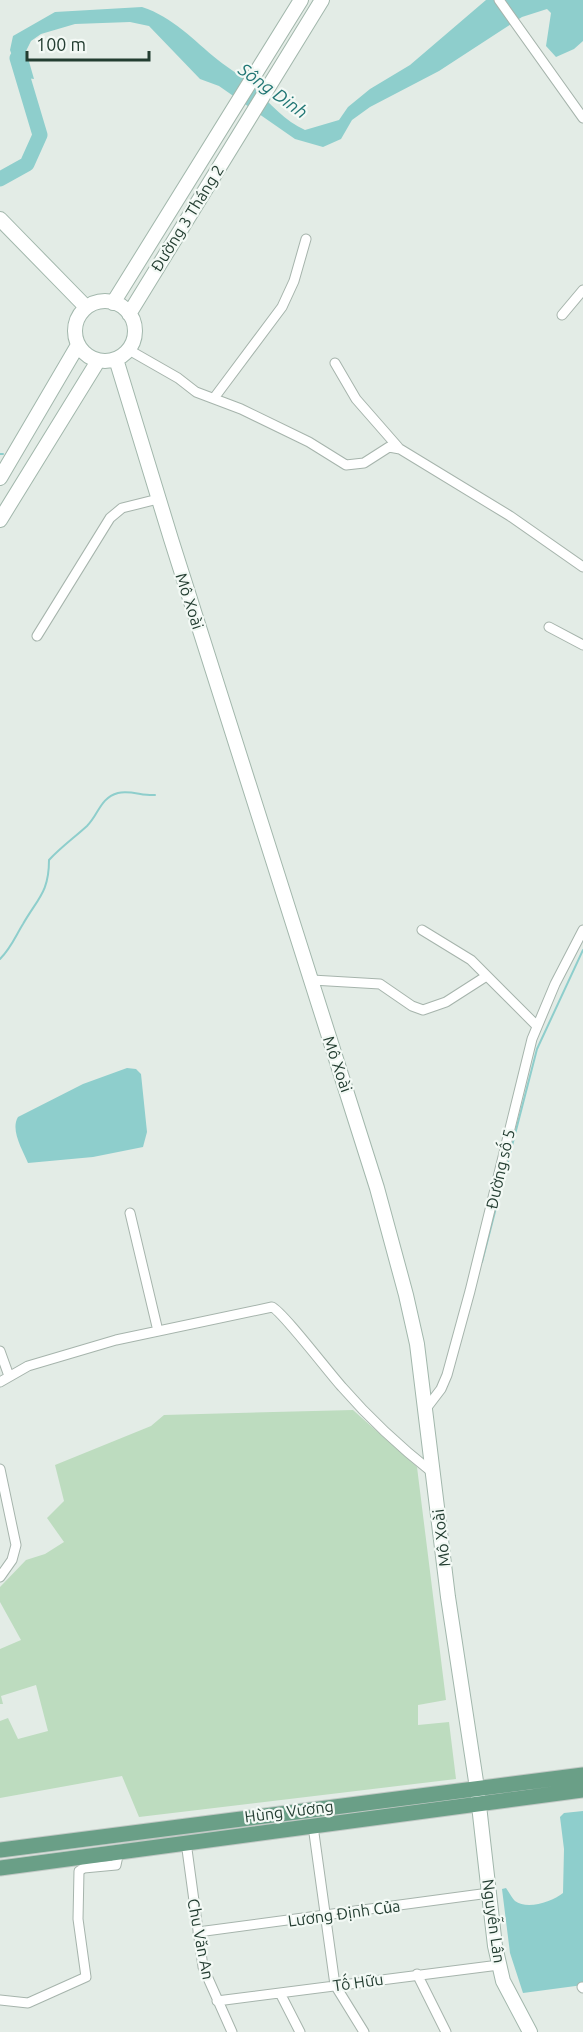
<svg xmlns="http://www.w3.org/2000/svg" width="583" height="2032" viewBox="0 0 583 2032" font-family="Ubuntu,sans-serif">
	<style>
		.green { fill: #bddcbf }
		.water { fill: #8ececc }
		.lines { fill: none; stroke-linecap: round; stroke-linejoin: round }
		.stream { stroke: #8ececc; stroke-width: 2 }
		.river { stroke: #8ececc; stroke-width: 15 }
		.street-casing { stroke: #a6b4ac; stroke-width: 11 }
		.secondary-casing { stroke: #a2b7ac; stroke-width: 16 }
		.primary-casing { stroke: #c1c9c5; stroke-width: 17 }
		.street { stroke: #fff; stroke-width: 9 }
		.secondary { stroke: #fff; stroke-width: 14 }
		.primary { stroke: #6a9f87; stroke-width: 15 }
		.labels { text-anchor: middle; stroke-width: 4.5; stroke-linejoin: round; paint-order: stroke }
		.street-label { font-size: 16px; fill: #233d31; stroke: #f3f9f5 }
		.water-label { font-size: 18px; font-style: italic; fill: #207674; stroke: #f3f9f5 }
	</style>
	<rect width="100%" height="100%" fill="#e3ece6"/>
	<!-- green -->
	<path class="green" d="M 353,1410 L 417,1467 L 446,1700 L 418,1705 L 418,1725 L 449,1722 L 456,1779 L 139,1817 L 122,1776 L 0,1798 L 0,1721 L 8,1718 L 18,1739 L 48,1731 L 36,1685 L 1,1696 L 3,1704 L 0,1704 L 0,1649 L 21,1640 L 0,1602 L 0,1587 L 26,1560 L 45,1554 L 64,1542 L 47,1518 L 64,1501 L 55,1465 L 151,1426 L 164,1415 Z"/>
	<!-- water -->
	<path class="water" d="M 486,0 L 583,0 L 583,41 L 574,49 L 556,57 L 546,46 L 551,13 L 547,9 L 522,17 L 439,71 L 370,107 L 352,120 L 341,139 L 323,147 L 295,139 L 219,86 L 200,79 L 149,26 L 130,22 L 75,24 L 41,34 L 31,41 L 26,51 L 34,79 L 20,77 L 10,50 L 13,36 L 55,12 L 142,7 C 173,17 193,40 218,60 C 229,69 241,75 251,85 C 268,101 284,121 305,130 L 339,120 L 348,107 L 370,89 L 410,65 Z
		M 127,1068 L 136,1069 L 141,1074 L 147,1132 L 143,1147 L 93,1157 L 28,1163 C 23,1151 10,1130 18,1117 L 83,1084 Z
		M 583,1811 L 583,1985 L 523,1993 L 510,1953 L 502,1889 L 506,1888 C 509,1892 512,1898 515,1901 C 527,1910 552,1902 563,1893 L 564,1849 L 560,1817 L 564,1813 Z"/>
	<g class="lines">
		<!-- stream -->
		<path class="stream" d="M 0,454 L 3,454
			M 0,959 C 11,948 15,937 23,924 C 38,898 49,892 49,860 C 61,847 75,837 87,826 C 99,814 100,798 118,793 C 130,790 143,796 155,795
			M 482,1262 L 537,1049 L 583,950"/>
		<!-- river -->
		<path class="river" d="M 0,179 L 27,164 L 40,135 L 17,58"/>
		<!-- street casing -->
		<g class="street-casing">
			<path id="street" d="M 499,0 L 583,118
				M 562,315 L 583,290
				M 129,350 L 178,378 L 196,392 L 241,409 L 309,442 L 346,465 L 364,463 L 389,447 L 400,449 L 510,516 L 583,567
				M 335,363 L 356,399 L 398,447
				M 214,398 L 282,307 L 294,281 L 306,239
				M 549,627 L 583,645
				M 37,636 L 110,518 L 122,508 L 158,499
				M 422,930 L 471,960 L 537,1026
				M 312,980 L 380,984 L 412,1006 L 423,1010 L 446,1002 L 485,977
				M 130,1213 L 158,1331
				M 0,1351 L 9,1376
				M 0,1382 L 28,1366 L 116,1340 L 272,1307 C 282,1311 330,1374 342,1387 C 369,1418 400,1447 433,1473
				M 425,1410 L 441,1389 L 447,1375 L 470,1291 L 532,1039 L 555,984 L 583,930
				M 0,1469 L 16,1545 L 12,1560 L 0,1577
				M 313,1826 L 335,1985 L 364,2032
				M 186,1842 L 203,1967 L 232,2032
				M 198,1932 L 489,1893
				M 417,1974 L 446,2032
				M 582,1987 L 583,1988
				M 280,1993 L 300,2032
				M 0,2000 L 28,2003 L 86,1977 L 78,1919 L 79,1871 L 84,1868 L 116,1865 L 119,1851
				M 217,2001 L 499,1965"/>
		</g>
		<!-- secondary casing -->
		<g class="secondary-casing">
			<path id="secondary" d="M 0,219 L 86,307
				M75 331a30 30 0 1 1 60 0a30 30 0 1 1-60 0Z
				M 113,303 L 301,0
				M 129,314 L 322,0
				M 116,359 L 171,539 L 377,1188 L 406,1295 L 417,1344 L 448,1597 L 477,1788 L 495,1946 L 503,1981 L 530,2032
				M 0,478 L 78,345
				M 0,520 L 98,361"/>
		</g>
		<!-- primary casing -->
		<g class="primary-casing">
			<path id="primary" d="M 0,1850 L 583,1775
				M 0,1868 L 583,1790"/>
		</g>
		<!-- street -->
		<use href="#street" class="street"/>
		<!-- secondary -->
		<use href="#secondary" class="secondary"/>
		<!-- primary -->
		<use href="#primary" class="primary"/>
	</g>
	<g class="labels">
		<!-- street labels -->
		<g class="street-label">
			<text transform="translate(187 218) rotate(-58)" y="6">Đường 3 Tháng 2</text>
			<text transform="translate(190 601) rotate(72)" y="6">Mô Xoài</text>
			<text transform="translate(338 1064) rotate(71)" y="6">Mô Xoài</text>
			<text transform="translate(500 1169) rotate(-77)" y="6">Đường số 5</text>
			<text transform="translate(441 1538) rotate(-97)" y="6">Mô Xoài</text>
			<text transform="translate(289 1811) rotate(-7)" y="6">Hùng Vương</text>
			<text transform="translate(344 1913) rotate(-8)" y="6">Lương Định Của</text>
			<text transform="translate(494 1921) rotate(82)" y="6">Nguyễn Lân</text>
			<text transform="translate(201 1939) rotate(79)" y="6">Chu Văn An</text>
			<text transform="translate(358 1982) rotate(-8)" y="6">Tố Hữu</text>
		</g>
		<!-- water labels -->
		<g class="water-label">
			<text transform="translate(273 91) rotate(36)" y="6">Sông Dinh</text>
		</g>
	</g>
	<!-- scale -->
	<path d="M27 51v9h122v-9" fill="none" stroke="#233d31" stroke-width="3"/>
	<text x="36" y="51" font-size="18" fill="#233d31" stroke="#f3f9f5" stroke-width="4.5" paint-order="stroke">100 m</text>
</svg>
